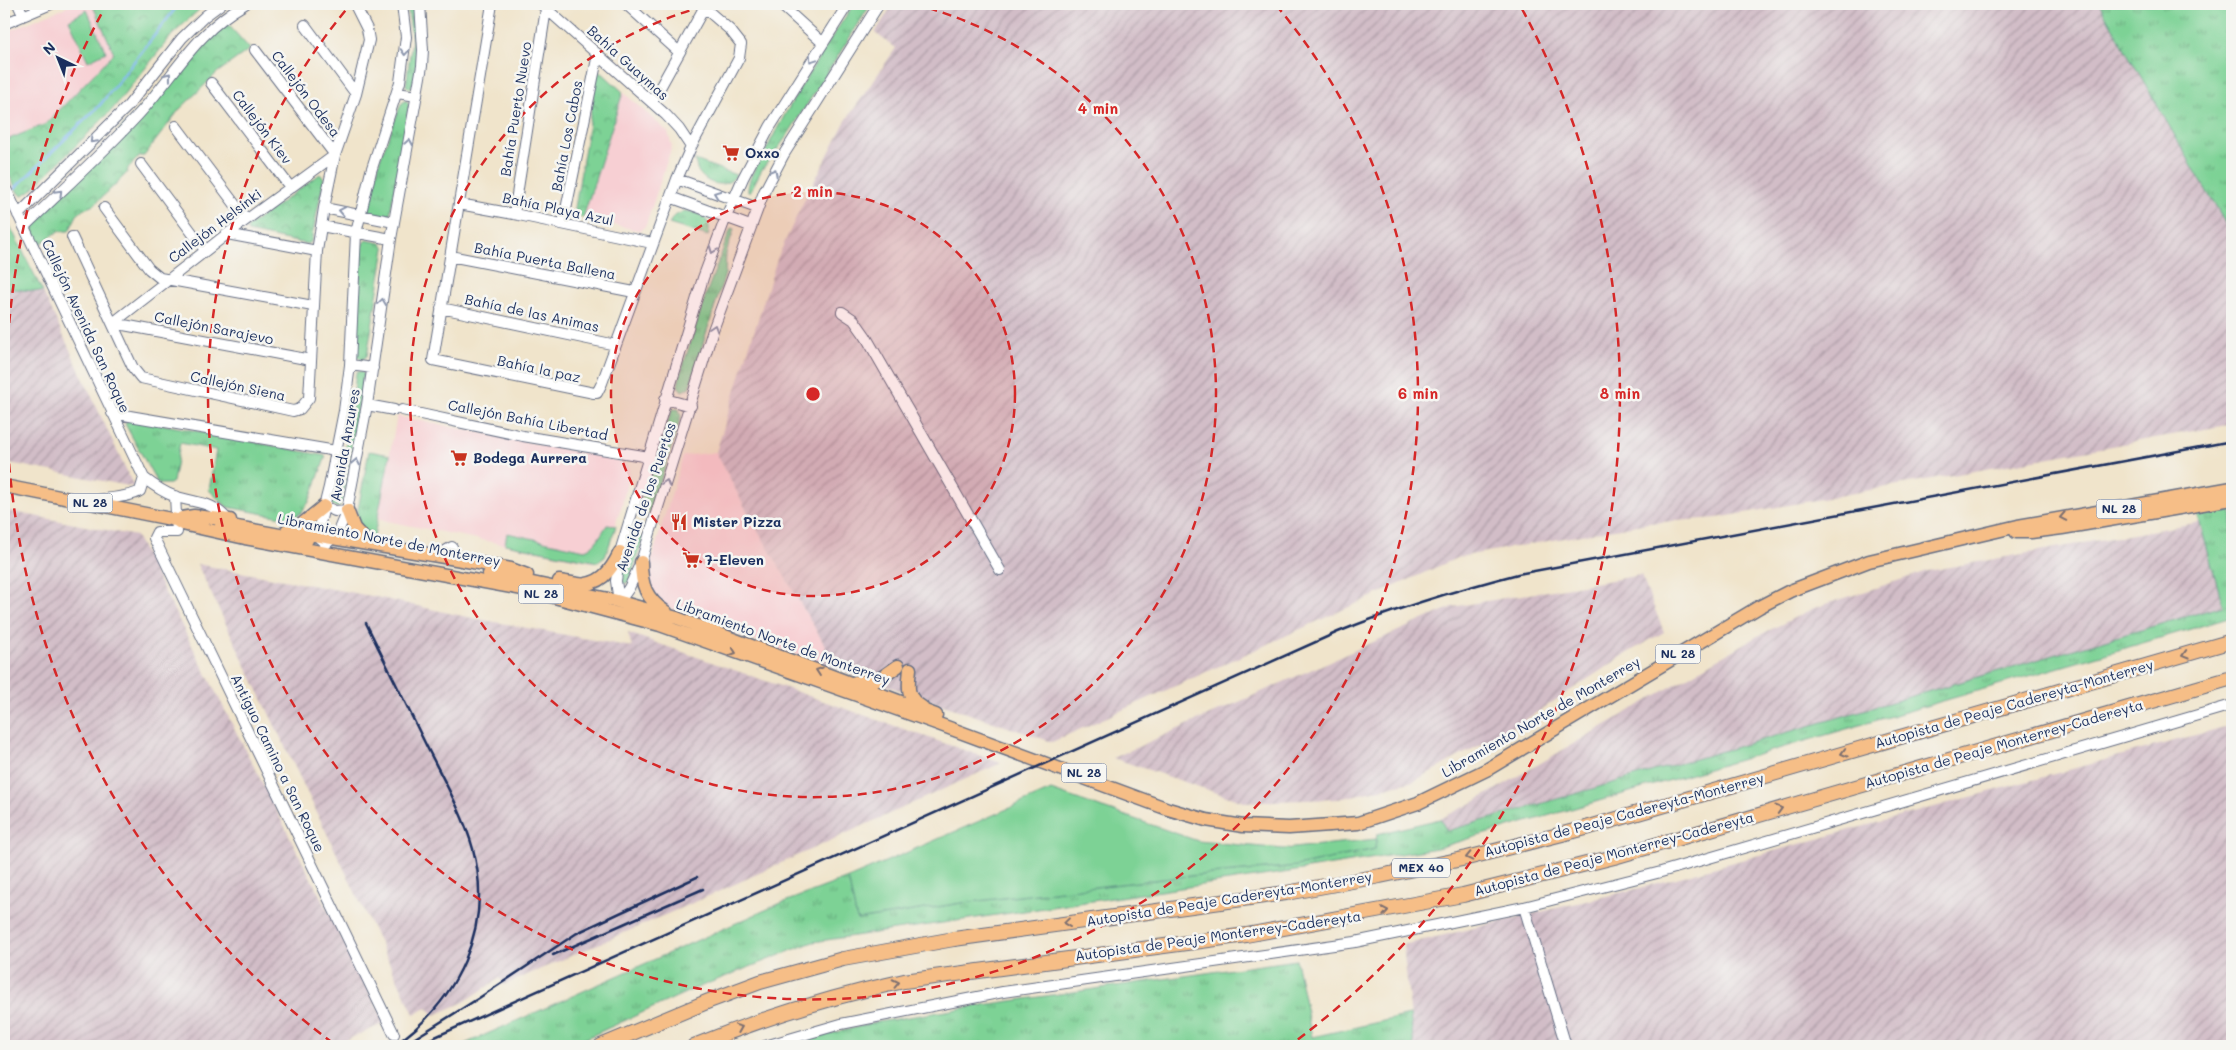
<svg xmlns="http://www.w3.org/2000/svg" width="2236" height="1050" viewBox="0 0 2236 1050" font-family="Mali,sans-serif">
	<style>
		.built { fill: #f7cfd3 }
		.industrial { fill: url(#industrial-furrows) }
		.grass { fill: url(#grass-tufts); stroke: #4c807a }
		.park { fill: url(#park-crowns); stroke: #4c807a }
		.garden { fill: #7dd295; stroke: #4c807a }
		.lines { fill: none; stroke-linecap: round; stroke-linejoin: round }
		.stream { stroke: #82b8f1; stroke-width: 2.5 }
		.minor-casing { stroke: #666e84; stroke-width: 12 }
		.major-casing { stroke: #666e84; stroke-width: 15 }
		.highway-casing { stroke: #666e84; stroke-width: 16 }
		.minor { stroke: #fff; stroke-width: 10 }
		.major { stroke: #f6be87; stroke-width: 12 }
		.highway { stroke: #f6be87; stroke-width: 14 }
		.rail { stroke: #1b2f5e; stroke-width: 2.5 }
		.oneway { stroke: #8d97ae }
		.oneway2 { stroke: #7e6f70 }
		.ring { fill: none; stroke: #d62828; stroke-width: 2.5; stroke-dasharray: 9 6 }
		.labels { text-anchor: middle; stroke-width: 5; stroke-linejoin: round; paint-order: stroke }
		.shield { fill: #f6f6f2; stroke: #5d6b8a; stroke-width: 1 }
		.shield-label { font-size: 12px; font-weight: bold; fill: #1b2f5e }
		.street-label { font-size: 14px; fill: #1b2f5e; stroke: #f6f6f2 }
		.poi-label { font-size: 14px; font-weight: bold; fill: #1b2f5e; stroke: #f6f6f2; text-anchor: start }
		.centre { fill: #d62828; stroke: #f6f6f2; stroke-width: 2.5 }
		.ring-label { font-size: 15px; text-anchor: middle; font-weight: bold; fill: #d62828; stroke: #f6f6f2; stroke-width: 5; stroke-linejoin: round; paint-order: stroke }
	</style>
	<defs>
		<pattern id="industrial-furrows" width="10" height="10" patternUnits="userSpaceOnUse" patternTransform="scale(1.25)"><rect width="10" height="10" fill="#d2bdc7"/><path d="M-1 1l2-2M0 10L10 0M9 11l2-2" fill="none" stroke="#aa9aa5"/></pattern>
		<pattern id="grass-tufts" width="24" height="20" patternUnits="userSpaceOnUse" patternTransform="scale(1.25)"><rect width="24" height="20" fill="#7dd295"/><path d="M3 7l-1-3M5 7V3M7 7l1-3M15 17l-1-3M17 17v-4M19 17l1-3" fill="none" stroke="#66ab7d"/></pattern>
		<pattern id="park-crowns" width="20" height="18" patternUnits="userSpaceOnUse" patternTransform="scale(1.25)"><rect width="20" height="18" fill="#7dd295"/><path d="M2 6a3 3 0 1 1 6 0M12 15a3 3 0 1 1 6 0" fill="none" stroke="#66ab7d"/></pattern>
	</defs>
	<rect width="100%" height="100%" fill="#f6f6f2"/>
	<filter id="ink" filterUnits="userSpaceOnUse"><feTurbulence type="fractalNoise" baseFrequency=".02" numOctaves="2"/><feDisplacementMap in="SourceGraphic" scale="10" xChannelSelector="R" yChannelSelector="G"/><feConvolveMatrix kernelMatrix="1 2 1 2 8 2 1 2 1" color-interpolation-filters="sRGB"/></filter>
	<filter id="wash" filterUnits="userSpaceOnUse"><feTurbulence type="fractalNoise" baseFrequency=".0096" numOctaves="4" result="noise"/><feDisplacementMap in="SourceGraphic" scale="20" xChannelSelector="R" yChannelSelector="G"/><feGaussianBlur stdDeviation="1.12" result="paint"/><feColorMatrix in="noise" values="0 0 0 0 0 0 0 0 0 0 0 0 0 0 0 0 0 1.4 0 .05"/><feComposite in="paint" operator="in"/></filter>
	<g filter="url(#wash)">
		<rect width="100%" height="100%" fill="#f0e4cb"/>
		<!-- built -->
		<path class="built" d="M 73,4 L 92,4 L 114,53 L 46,124 L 4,141 L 4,33 Z
			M 623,92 L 668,132 L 672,146 L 646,225 L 641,231 L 583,218 Z
			M 397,416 L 593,455 L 624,463 L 629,468 L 629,474 L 622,505 L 603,560 L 598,562 L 591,562 L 377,519 Z
			M 716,452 L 749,515 L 826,647 L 820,663 L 727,631 L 667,607 L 658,601 L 646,577 L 683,456 Z"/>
		<!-- industrial -->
		<path class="industrial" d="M 893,4 L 2099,4 L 2232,235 L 2232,424 L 1717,518 L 1648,523 L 1459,557 L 1052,742 L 820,663 L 826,647 L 749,515 L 716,452 L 777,259 L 800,209 L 845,122 L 896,48 L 875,33 Z
			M 4,288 L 43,292 L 134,487 L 4,462 Z
			M 4,510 L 136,536 L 385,1023 L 333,1046 L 4,1046 Z
			M 2200,522 L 2223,606 L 1446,831 L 1440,819 L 1474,802 L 1756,637 L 1814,608 L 1928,571 Z
			M 197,564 L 376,597 L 467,617 L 632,647 L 628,633 L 1001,763 L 713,894 L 504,985 L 500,978 L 464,1002 L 435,1015 L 427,1008 L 414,1014 Z
			M 1641,575 L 1664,632 L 1629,652 L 1522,722 L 1414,781 L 1339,799 L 1244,802 L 1113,758 L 1452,607 Z
			M 2232,725 L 2232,1046 L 1414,1046 L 1403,945 L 1640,888 Z"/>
		<!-- grass -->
		<path class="grass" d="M 407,4 L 415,4 C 418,22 420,75 410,89 L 406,86 L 412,40 Z
			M 854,4 L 871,4 L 787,136 L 761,171 L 750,192 L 748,192 C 747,178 759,162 766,150 C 792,99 822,51 854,4 Z
			M 2099,4 L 2232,4 L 2232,235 Z
			M 406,100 L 409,105 L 390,214 L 388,216 L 369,212 L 369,208 L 380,159 L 401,104 Z
			M 695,160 L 736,175 C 728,188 710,186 701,175 C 697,171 696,165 695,160 Z
			M 684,211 C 700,212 713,219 708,236 L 669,224 L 673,217 Z
			M 4,214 L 43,292 L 4,288 Z
			M 731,228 L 734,229 L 726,253 L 725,274 L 689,388 L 682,391 L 678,386 L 680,375 L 706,294 Z
			M 366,240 L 381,243 L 385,248 L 367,356 L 362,360 L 355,355 L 361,252 L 363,243 Z
			M 360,371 L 364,374 L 363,378 L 343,498 L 340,506 L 338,508 L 329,504 L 329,499 L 349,434 L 356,373 Z
			M 672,409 L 679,409 L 681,417 L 651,512 L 644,515 L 640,512 L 642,498 Z
			M 129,418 L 326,456 L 309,502 L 300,514 L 287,518 L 227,507 L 209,490 L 216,450 L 180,443 L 173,482 L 170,484 L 158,484 L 125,424 Z
			M 369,451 L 390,455 L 374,536 L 372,537 L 359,526 L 357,515 Z
			M 2232,505 L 2232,617 L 1437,848 L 1283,873 L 813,942 L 694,989 L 569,1046 L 460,1046 L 779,904 L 848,878 L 857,920 L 961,903 L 1179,877 L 1297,866 L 1375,849 L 1377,834 L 1440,819 L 1447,831 L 2223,606 L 2197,512 Z
			M 638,533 L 643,538 L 629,582 L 621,584 L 618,577 L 632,534 Z
			M 1296,960 L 1312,1037 L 1410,1015 L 1414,1046 L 801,1046 L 805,1040 L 878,1022 L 976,1006 Z"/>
		<!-- park -->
		<path class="park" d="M 92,4 L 205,4 L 172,35 L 111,111 L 30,191 L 23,195 L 18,193 L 4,165 L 4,141 L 46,124 L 114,53 Z
			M 225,21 L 250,49 L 218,72 L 179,110 L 144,156 L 140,156 L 128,168 L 127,173 L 94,205 L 84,209 L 77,215 L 69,231 L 59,231 L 39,245 L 32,231 L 35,222 L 189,55 Z
			M 600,71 L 623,92 L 583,218 L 574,214 L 597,74 Z
			M 320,174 L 324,178 L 311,242 L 307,244 L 248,232 L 247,229 L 249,226 Z"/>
		<!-- garden -->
		<path class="garden" d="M 87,10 L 106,52 L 88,61 L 69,20 Z
			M 607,525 L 616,526 L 605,557 L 598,562 L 505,544 L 507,533 L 585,550 C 596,546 601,534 607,525 Z
			M 1051,790 L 1198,841 L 1284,849 L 1376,839 L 1375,849 L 1297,866 L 1179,877 L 961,903 L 857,920 L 848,878 Z"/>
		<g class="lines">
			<!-- stream -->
			<path class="stream" d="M 14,189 L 100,105 L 179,4"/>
		</g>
	</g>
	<g filter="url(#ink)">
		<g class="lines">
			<!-- minor casing -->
			<g class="minor-casing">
				<path id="minor" d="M 18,4 L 23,15
					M 402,4 L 406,37 L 400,82 L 371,171 L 356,233 L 350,365 L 344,411 L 329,487 L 318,531 L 320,539 L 326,544 L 337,534 L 347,510 L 367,405 L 391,239 L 422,66 L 423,50 L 420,4
					M 492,4 L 433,360 L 594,393 L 597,393 L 602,383 L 677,179 L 691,147 L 739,58 L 741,44 L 730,30 L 700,4
					M 541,4 L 666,115 L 679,129 L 691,147
					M 626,4 L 679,52
					M 780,4 L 823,43
					M 4,24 L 51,4
					M 305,25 L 356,94
					M 211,83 L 290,187
					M 397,93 L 417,96
					M 652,102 L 704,8
					M 176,126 L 246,219
					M 141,164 L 205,250
					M 677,179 L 757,208
					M 4,185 L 144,478 C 153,485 163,492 174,496 C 197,504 211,500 228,520
					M 670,197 L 750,226
					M 459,204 L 514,214 L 652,243
					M 104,208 L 149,269 L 160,278 L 313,306
					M 324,208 L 394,222
					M 514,214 L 546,9
					M 18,215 L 128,106 L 182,38 L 205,16 L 221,4
					M 563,224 L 598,54
					M 321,226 L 391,239
					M 24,227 C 62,190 102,154 138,115 C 175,75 195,32 245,4
					M 227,234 L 317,251
					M 72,237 L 133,368 L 141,378 L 293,411 L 300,409 L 309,398 L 317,251 L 324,208 L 335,155 L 356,94 L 369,40 L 367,29 L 355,5
					M 450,256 L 634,292
					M 441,308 L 616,345
					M 842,312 L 854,320 L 866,337 L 1000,570
					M 113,323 L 227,234 L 335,155 L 255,50
					M 113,323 L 311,360
					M 350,365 L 373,368
					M 665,399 L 691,406
					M 367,405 L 394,410
					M 402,410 L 523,436 L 649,457
					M 112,413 L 336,451
					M 175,496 L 177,532 L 157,532 L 154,538 L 394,1034
					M 87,502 C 102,498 129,498 140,491 L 144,478
					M 324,506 L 335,511 L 347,510
					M 437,556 L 452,547 L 455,554 L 464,560
					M 619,602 L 629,588 L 641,562 L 713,330 L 764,192 L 784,154 L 879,4
					M 619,602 L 616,581 L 620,552 L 703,278 L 726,217 L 743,178 L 770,127 L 848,4
					M 1524,907 L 1566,1046
					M 765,1046 L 841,1024 L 1003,992 L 1355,942 L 1524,907 L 1661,872 L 2232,705"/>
			</g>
			<!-- major casing -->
			<g class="major-casing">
				<path id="major" d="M 4,486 L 176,520 L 182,524 L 245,538 L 528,590 L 660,625 L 933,722 L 1168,809 L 1206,820 L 1243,826 L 1289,828 L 1358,823 L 1418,803 L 1488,769 L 1759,607 L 1790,591 L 1869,561 L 2018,526 L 2232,488
					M 347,510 L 354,528 L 368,543
					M 182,518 L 194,516 L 230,520
					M 221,524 L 307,540
					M 287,530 L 302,524 L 324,506
					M 297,532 L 456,559 L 511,569 L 527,575
					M 2016,532 L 2031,532 L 2062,528 L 2232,499
					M 641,562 C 641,585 646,599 666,612
					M 489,574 L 613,600 L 677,618 L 936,715
					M 559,581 L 584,585
					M 576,585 C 600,585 610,573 620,552
					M 910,669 C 908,686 906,698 922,707
					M 855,682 L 878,680 L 898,666"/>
			</g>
			<!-- highway casing -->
			<g class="highway-casing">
				<path id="highway" d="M 601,1046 L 709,1001 L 760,982 L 843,959 L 954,939 L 1286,893 L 1380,876 L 1467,858 L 1586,828 L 2232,641
					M 694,1046 C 765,1017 829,997 904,981 L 1246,935 L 1463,895 L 1614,857 L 2232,678"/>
			</g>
			<!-- minor -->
			<use href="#minor" class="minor"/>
			<!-- major -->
			<use href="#major" class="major"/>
			<!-- highway -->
			<use href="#highway" class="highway"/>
			<!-- rail -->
			<path class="rail" d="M 366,623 C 386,663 406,704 426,745 C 443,779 463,813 473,849 C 494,927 457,1003 393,1046
				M 553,955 L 703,889
				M 412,1040 L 479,998 L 577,933 L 697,877
				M 415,1046 L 1338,632 C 1397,608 1456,590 1518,574 L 2232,441"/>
		</g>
		<!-- one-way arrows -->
		<defs><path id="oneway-chevron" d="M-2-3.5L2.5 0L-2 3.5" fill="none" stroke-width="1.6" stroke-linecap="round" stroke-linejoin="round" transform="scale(1.25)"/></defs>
		<g class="oneway">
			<use href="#oneway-chevron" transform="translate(405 52) rotate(94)"/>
			<use href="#oneway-chevron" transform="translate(812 59) rotate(124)"/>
			<use href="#oneway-chevron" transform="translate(168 76) rotate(-52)"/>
			<use href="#oneway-chevron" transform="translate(93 140) rotate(135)"/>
			<use href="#oneway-chevron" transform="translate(409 142) rotate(-80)"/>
			<use href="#oneway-chevron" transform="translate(774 172) rotate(-62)"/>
			<use href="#oneway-chevron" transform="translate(59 193) rotate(-45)"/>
			<use href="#oneway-chevron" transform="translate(717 194) rotate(-159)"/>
			<use href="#oneway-chevron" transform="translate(342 211) rotate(-169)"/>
			<use href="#oneway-chevron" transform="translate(713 250) rotate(111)"/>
			<use href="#oneway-chevron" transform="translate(382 302) rotate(-82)"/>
			<use href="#oneway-chevron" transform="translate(714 328) rotate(-72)"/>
			<use href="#oneway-chevron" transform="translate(356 462) rotate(-79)"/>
			<use href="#oneway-chevron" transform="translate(666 483) rotate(-72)"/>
		</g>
		<g class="oneway2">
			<use href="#oneway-chevron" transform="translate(2063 517) rotate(169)"/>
			<use href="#oneway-chevron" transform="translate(733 652) rotate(19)"/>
			<use href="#oneway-chevron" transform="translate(2185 655) rotate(164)"/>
			<use href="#oneway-chevron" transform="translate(819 671) rotate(-161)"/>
			<use href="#oneway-chevron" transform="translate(1844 753) rotate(164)"/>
			<use href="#oneway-chevron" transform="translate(1779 809) rotate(-16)"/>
			<use href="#oneway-chevron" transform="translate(1469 857) rotate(167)"/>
			<use href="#oneway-chevron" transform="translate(1385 911) rotate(-10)"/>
			<use href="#oneway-chevron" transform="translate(1067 923) rotate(173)"/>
			<use href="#oneway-chevron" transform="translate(896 983) rotate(-12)"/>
			<use href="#oneway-chevron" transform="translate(739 1028) rotate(-22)"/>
		</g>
	</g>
	<!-- distance rings -->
	<circle cx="813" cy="394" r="202" fill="#d62828" fill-opacity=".12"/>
	<g class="ring">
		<circle cx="813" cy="394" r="202"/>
		<path d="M914 4A403 403 0 1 1 712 4"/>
		<path d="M1276 5A605 605 0 1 1 350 5"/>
		<path d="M333 1043A807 807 0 0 1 104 9M1522 9A807 807 0 0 1 1293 1043"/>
	</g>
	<!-- icons -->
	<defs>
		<g id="supermarket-bare" transform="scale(1.35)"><path d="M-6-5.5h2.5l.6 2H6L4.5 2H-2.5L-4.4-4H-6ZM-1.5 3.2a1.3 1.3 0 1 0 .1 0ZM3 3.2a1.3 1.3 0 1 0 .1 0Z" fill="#c8321e" stroke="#f6f6f2" stroke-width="2.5" paint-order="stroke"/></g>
		<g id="restaurant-bare" transform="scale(1.35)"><path d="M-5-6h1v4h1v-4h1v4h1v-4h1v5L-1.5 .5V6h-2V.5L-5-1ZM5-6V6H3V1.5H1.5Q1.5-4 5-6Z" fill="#c8321e" stroke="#f6f6f2" stroke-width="2.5" paint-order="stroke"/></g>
	</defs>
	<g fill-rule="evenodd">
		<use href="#supermarket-bare" x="731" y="153"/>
		<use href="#supermarket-bare" x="459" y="458"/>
		<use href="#restaurant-bare" x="679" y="522"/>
		<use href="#supermarket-bare" x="691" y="560"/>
	</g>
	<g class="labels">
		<!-- shield labels -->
		<g class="shield">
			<rect x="67.5" y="493.5" width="45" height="19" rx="4"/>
			<rect x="2096.5" y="499.5" width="45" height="19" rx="4"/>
			<rect x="518.5" y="584.5" width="45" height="19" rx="4"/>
			<rect x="1655.5" y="644.5" width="45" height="19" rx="4"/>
			<rect x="1061.5" y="763.5" width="45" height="19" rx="4"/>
			<rect x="1392" y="858.5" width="58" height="19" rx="4"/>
		</g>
		<g class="shield-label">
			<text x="90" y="507">NL 28</text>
			<text x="2119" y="513">NL 28</text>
			<text x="541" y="598">NL 28</text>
			<text x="1678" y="658">NL 28</text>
			<text x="1084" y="777">NL 28</text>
			<text x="1421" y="872">MEX 40</text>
		</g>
		<!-- street labels -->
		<g class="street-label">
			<text transform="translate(628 63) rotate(42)" y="5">Bahía Guaymas</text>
			<text transform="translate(306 94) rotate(53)" y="5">Callejón Odesa</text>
			<text transform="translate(516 109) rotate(-81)" y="5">Bahía Puerto Nuevo</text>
			<text transform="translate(262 127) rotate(53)" y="5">Callejón Kiev</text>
			<text transform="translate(567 136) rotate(-79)" y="5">Bahía Los Cabos</text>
			<text transform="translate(558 209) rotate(12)" y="5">Bahía Playa Azul</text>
			<text transform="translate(215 226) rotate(-37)" y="5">Callejón Helsinki</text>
			<text transform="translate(545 261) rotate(11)" y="5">Bahía Puerta Ballena</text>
			<text transform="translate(532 313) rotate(12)" y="5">Bahía de las Animas</text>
			<text transform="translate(86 326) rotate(65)" y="5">Callejón Avenida San Roque</text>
			<text transform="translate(214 328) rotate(11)" y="5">Callejón Sarajevo</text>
			<text transform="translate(539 369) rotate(12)" y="5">Bahía la paz</text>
			<text transform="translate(238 386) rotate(12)" y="5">Callejón Siena</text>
			<text transform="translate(528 420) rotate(11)" y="5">Callejón Bahía Libertad</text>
			<text transform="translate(345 445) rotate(-80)" y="5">Avenida Anzures</text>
			<text transform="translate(646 497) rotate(-71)" y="5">Avenida de los Puertos</text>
			<text transform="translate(389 540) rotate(11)" y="5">Libramiento Norte de Monterrey</text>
			<text transform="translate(783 642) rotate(20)" y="5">Libramiento Norte de Monterrey</text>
			<text transform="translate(2014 704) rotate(-16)" y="5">Autopista de Peaje Cadereyta-Monterrey</text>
			<text transform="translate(1541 717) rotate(-30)" y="5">Libramiento Norte de Monterrey</text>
			<text transform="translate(2004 744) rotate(-16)" y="5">Autopista de Peaje Monterrey-Cadereyta</text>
			<text transform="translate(278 763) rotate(64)" y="5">Antiguo Camino a San Roque</text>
			<text transform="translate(1624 815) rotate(-15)" y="5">Autopista de Peaje Cadereyta-Monterrey</text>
			<text transform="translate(1614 854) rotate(-15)" y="5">Autopista de Peaje Monterrey-Cadereyta</text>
			<text transform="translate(1229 899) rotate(-9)" y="5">Autopista de Peaje Cadereyta-Monterrey</text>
			<text transform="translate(1218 936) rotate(-8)" y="5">Autopista de Peaje Monterrey-Cadereyta</text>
		</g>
		<!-- poi labels -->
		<g class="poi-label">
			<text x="745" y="158">Oxxo</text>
			<text x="473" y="463">Bodega Aurrera</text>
			<text x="693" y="527">Mister Pizza</text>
			<text x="705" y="565">7-Eleven</text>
		</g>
	</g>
	<circle cx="813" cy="394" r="8" class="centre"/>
	<g class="ring-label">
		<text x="1098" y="114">4 min</text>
		<text x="813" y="197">2 min</text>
		<text x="1418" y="399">6 min</text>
		<text x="1620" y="399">8 min</text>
	</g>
	<!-- margin -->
	<rect width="2236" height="1050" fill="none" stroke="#f6f6f2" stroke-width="20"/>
	<!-- north arrow -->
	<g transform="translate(58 58) rotate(317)" stroke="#f6f6f2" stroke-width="4" paint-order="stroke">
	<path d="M0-4L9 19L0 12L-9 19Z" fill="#1b2f5e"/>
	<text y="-8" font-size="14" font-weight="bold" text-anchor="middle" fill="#1b2f5e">N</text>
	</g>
</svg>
